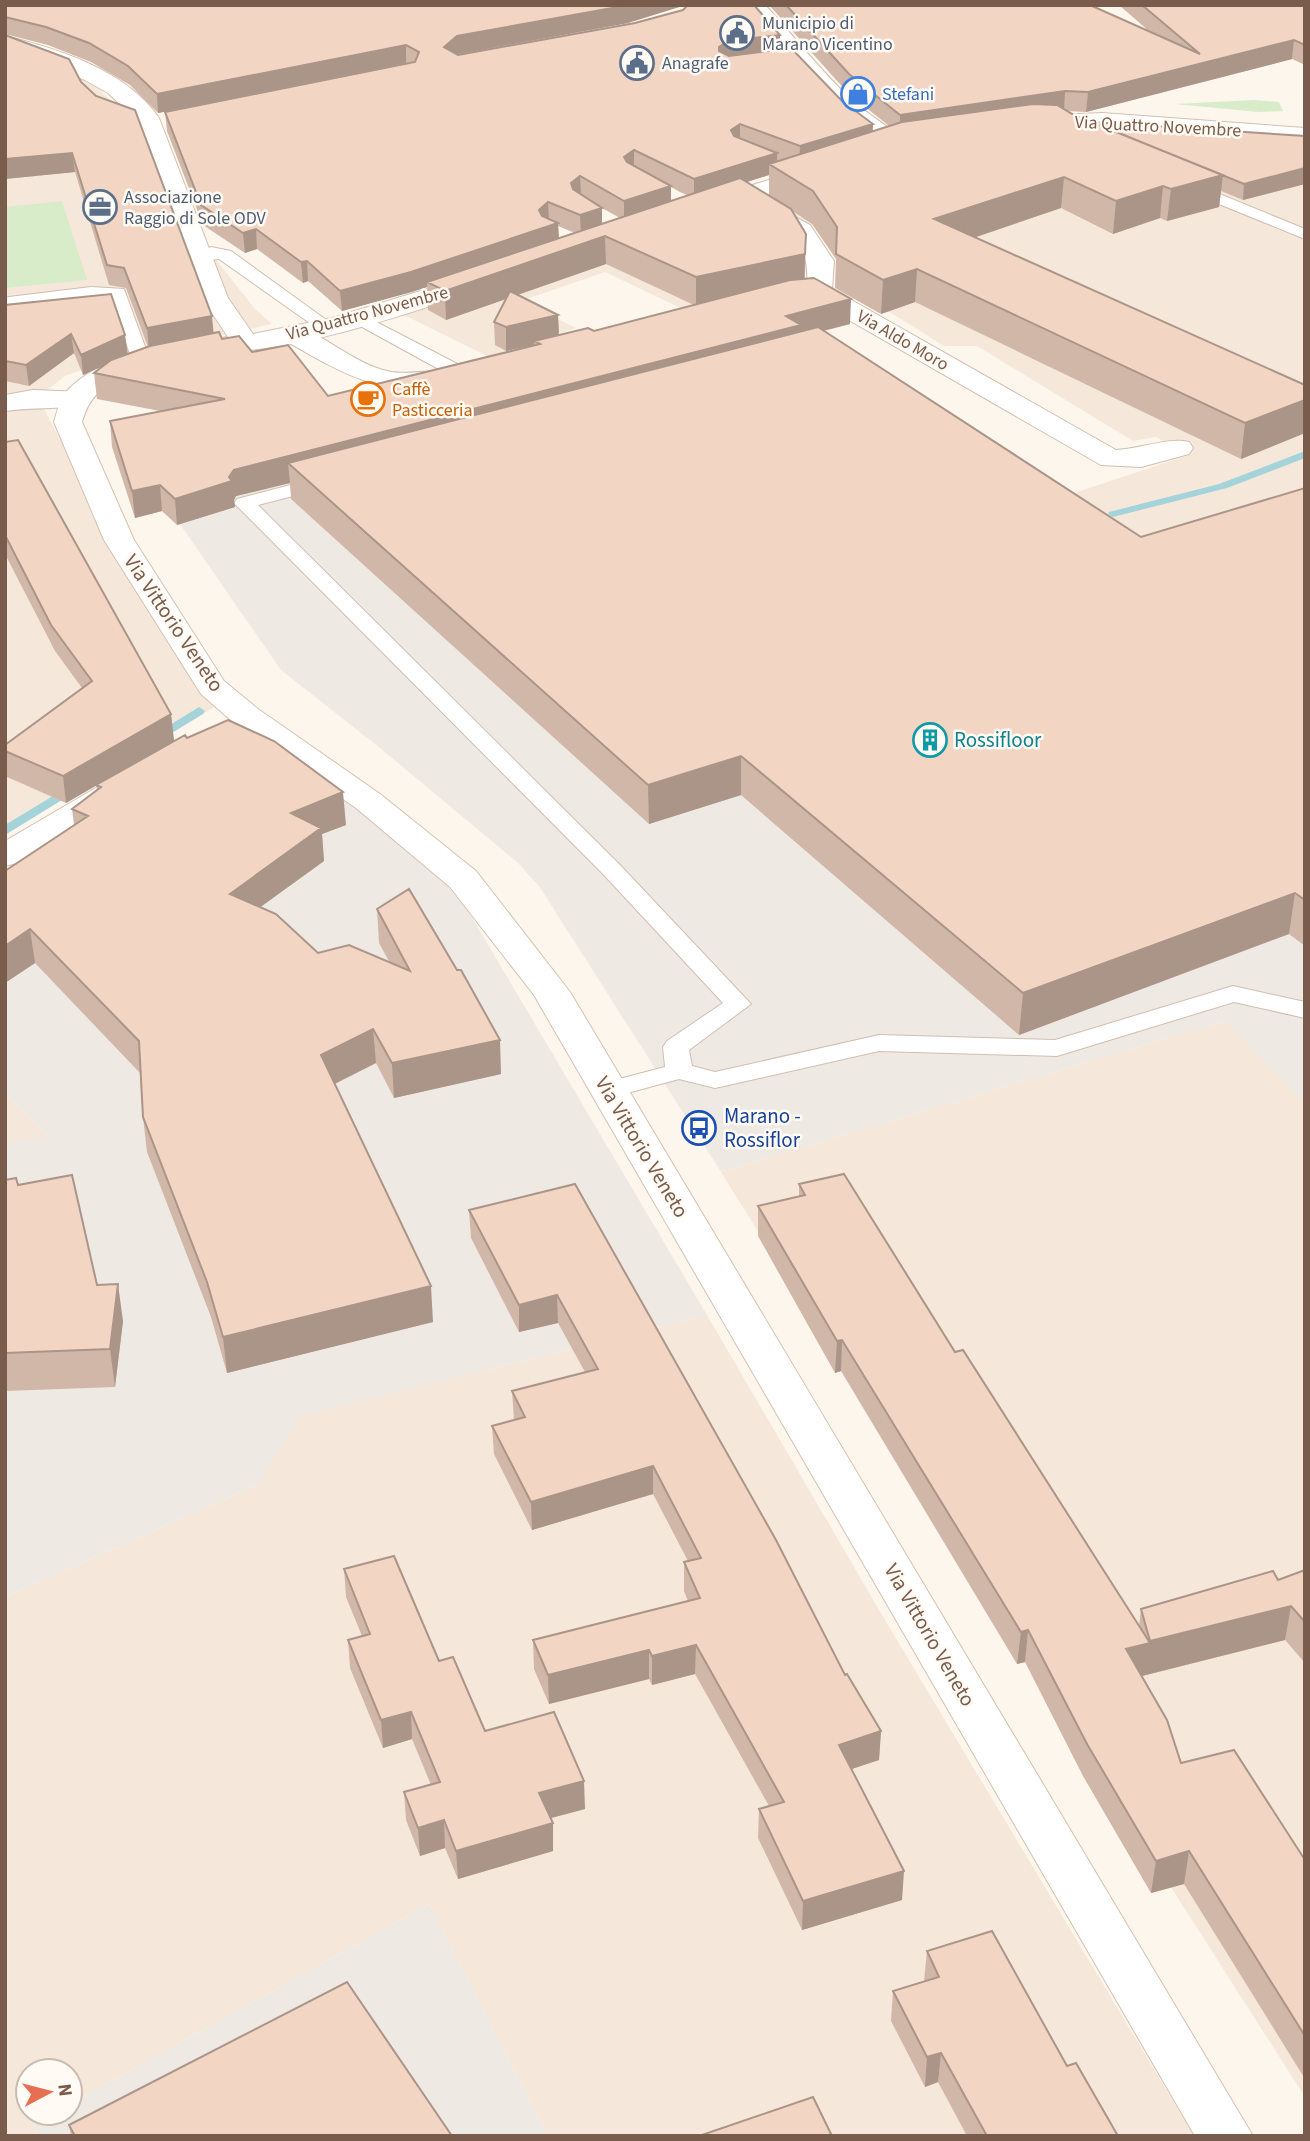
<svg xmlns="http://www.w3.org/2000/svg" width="1310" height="2141" viewBox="0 0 1310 2141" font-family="'Source Sans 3',sans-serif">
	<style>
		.residential { fill: #f5e8da }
		.industrial { fill: #efe9e4 }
		.green { fill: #d8ecc9 }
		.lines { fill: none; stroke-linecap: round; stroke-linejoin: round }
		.stream { fill: #a5d3da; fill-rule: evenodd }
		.lane-casing { stroke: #d1beb0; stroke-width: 2 }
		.street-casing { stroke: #d1beb0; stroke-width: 2 }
		.secondary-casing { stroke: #d6c0b0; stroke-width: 2 }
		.lane { fill: #fff; fill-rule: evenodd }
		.street { fill: #fff; fill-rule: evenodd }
		.secondary { fill: #fff; fill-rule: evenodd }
		.wall { fill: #d1b7a8; fill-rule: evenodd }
		.shaded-wall { fill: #aa9588 }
		.building { fill: #f3d5c3; stroke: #aa9588; stroke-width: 2 }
		.labels { text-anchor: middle; stroke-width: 5; stroke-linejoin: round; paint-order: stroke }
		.far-service-label { font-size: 18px; fill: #4e5e75; stroke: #fffaf3; text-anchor: start }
		.far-shop-label { font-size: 18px; fill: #366cbe; stroke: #fffaf3; text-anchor: start }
		.far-street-label { font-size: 18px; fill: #7a5c4d; stroke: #fffaf3 }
		.far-food-label { font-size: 18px; fill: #c56008; stroke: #fffaf3; text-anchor: start }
		.street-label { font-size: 21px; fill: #7a5c4d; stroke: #fffaf3 }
		.culture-label { font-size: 21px; fill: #0d838f; stroke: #fffaf3; text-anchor: start }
		.transit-label { font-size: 21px; fill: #164399; stroke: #fffaf3; text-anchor: start }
	</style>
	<rect width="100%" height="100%" fill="#fdf6ec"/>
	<!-- residential -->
	<path class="residential" d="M 5,46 L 43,57 L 99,89 L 136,127 L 194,232 L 255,309 L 272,324 L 97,364 L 65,376 L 46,391 L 43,407 L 98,511 L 226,700 L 5,832 Z
		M 1305,140 L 1305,491 L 1140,537 L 1071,494 L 1189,455 L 1156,437 L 1133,441 L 977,346 L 944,346 L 875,303 L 852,246 L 758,197 L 885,158 Z
		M 640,233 L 782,260 L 691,313 L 605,272 L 521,301 L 576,328 L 489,357 L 404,315 Z
		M 1225,1021 L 1305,1104 L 1305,2097 L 955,1549 L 721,1172 Z
		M 5,1094 L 48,1137 L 5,1143 Z
		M 707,1315 L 885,1620 L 1194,2136 L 548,2136 L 429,1904 L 70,2104 L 70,2071 L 28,2071 L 28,2113 L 54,2113 L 34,2124 L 38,2136 L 5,2136 L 5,1597 L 259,1484 L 300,1416 Z"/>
	<!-- industrial -->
	<path class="industrial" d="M 815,341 L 1123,543 L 1305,491 L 1305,1104 L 1225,1021 L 721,1172 L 539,886 L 517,862 L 380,748 L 281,670 L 164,501 Z
		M 315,771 L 447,885 L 464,904 L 707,1315 L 301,1416 L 259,1484 L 5,1597 L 5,1143 L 47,1136 L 5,1094 L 5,894 Z
		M 429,1904 L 548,2136 L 38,2136 L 34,2124 L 54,2113 L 70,2113 L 70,2104 Z"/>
	<!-- green -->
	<path class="green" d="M 1254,100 L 1279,102 L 1283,111 L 1259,112 L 1175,104 Z
		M 62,201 L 87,280 L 5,288 L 5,207 Z"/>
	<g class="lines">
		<!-- stream -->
		<path class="stream" d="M 1305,451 L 1305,458 L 1227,488 L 1113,517 L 1108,514 L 1109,512 L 1219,484 Z
			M 199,707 L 205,711 L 203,714 L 162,739 L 158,740 L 152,736 Z
			M 71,785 L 75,786 L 77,789 L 75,792 L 5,835 L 5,825 Z"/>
		<!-- lane casing -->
		<g class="lane-casing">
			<path id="lane" d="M 1188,181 L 1305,229 L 1305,239 L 1182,189 L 1180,186 Z
				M 211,247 L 231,251 L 336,327 L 327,332 L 321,331 L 219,259 L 201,261 L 192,256 Z
				M 91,287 L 124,289 L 151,363 L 149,367 L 135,367 L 133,363 L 111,298 L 5,306 L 5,298 L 9,297 Z
				M 359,313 L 469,370 L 471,374 L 469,378 L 455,378 L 353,322 L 350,318 L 353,314 Z
				M 325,476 L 332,478 L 335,482 L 332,486 L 258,505 L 620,865 L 751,1004 L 689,1050 L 692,1066 L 715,1072 L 879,1035 L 1055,1040 L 1233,986 L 1305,1002 L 1305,1018 L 1234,1002 L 1057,1056 L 879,1051 L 715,1088 L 679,1079 L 609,1098 L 600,1096 L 596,1090 L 600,1084 L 665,1067 L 663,1047 L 667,1041 L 723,1003 L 604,875 L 234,503 L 237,499 Z"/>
		</g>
		<!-- street casing -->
		<g class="street-casing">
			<path id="street" d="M 743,5 L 765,5 C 795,37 821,72 853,101 C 867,114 899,133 908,145 L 904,150 C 868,159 764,36 743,5 Z
				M 766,201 L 810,225 L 834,261 L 832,289 L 1116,450 C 1139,449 1169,437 1189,442 L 1193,448 L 1189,454 L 1141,467 L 1101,465 L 814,300 L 794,298 L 790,293 L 794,288 L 807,285 C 810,242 791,234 757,213 L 754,208 L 757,203 Z
				M 295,327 C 326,335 351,361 383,370 C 405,377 427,368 448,373 L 452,379 L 448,385 C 385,400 338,371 286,341 L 282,335 L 286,329 Z
				M 33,390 L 86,392 L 90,398 L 86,404 C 60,410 32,407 5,411 L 5,395 Z
				M 118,779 L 130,782 L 135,789 L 130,796 L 17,863 L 5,866 L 5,841 L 106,782 Z"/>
		</g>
		<!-- secondary casing -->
		<g class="secondary-casing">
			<path id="secondary" d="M 5,36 C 59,49 126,70 159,118 L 228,298 L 253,334 L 332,318 L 476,274 L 485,277 L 489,282 L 485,287 C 423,309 360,330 296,343 C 241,354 180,353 128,376 C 102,388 90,394 82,422 L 134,540 L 224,681 L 258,709 L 380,794 L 476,871 L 570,992 L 1253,2136 L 1195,2136 L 534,995 L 450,887 L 356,808 L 234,723 L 201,694 L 104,540 L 54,422 C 57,412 59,401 66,392 C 103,351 177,344 228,337 L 202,298 L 136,119 L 108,93 L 85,80 L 5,49 Z
				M 1102,113 L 1305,128 L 1305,142 L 1136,128 L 1035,130 L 1027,128 L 1023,123 L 1027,118 L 1035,116 Z
				M 820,164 L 828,166 L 832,171 L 828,176 L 710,213 L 701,211 L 698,206 L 701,201 Z"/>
		</g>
		<!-- lane -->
		<use href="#lane" class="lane"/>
		<!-- street -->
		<use href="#street" class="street"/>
		<!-- secondary -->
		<use href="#secondary" class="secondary"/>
	</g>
	<!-- wall -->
	<path class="wall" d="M 5,5 L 628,23 L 457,55 L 780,50 L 842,101 L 873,124 L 872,132 L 889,126 L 848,93 L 769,5 L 1090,5 L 1150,32 L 1119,5 L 1305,5 L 1305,65 L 1292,59 L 1086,112 L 1066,111 L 1074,115 L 1092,123 L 1305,136 L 1305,184 L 1243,200 L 1221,191 L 1219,207 L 1167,221 L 1160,218 L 1113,234 L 1061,208 L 975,237 L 1305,385 L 1305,433 L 1241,459 L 915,302 L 881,314 L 835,288 L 836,259 L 812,224 L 791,210 L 806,234 L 805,279 L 850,324 L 824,331 L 1141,537 L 1305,488 L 1305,946 L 1289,934 L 1019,1035 L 741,795 L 649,824 L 291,499 L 290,483 L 236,496 L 234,500 L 235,507 L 177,525 L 162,511 L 135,518 L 112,447 L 110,421 L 160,411 L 97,399 L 94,373 L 104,365 L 83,375 L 74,353 L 29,386 L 5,381 L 5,305 L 127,354 L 148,347 L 126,288 L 109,285 L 75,172 L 5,179 L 5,35 L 214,333 L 222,339 L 252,352 L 328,396 L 534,345 L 506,351 L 495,345 L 494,322 L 506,299 L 446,320 L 428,310 L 427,287 L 342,311 L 308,281 L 303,283 L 257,249 L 245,253 L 203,225 L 167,131 L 165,112 L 406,63 L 158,113 L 130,85 L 91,62 L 48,45 L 5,34 ZM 769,175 L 769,195 L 747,182 ZM 671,187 L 680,192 L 687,195 L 671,201 ZM 602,208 L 620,218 L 602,224 ZM 558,226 L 575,233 L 559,238 ZM 606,264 L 694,305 L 594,331 L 559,335 L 558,315 L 517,295 Z
		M 5,442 L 171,714 L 174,741 L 187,738 L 346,825 L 322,834 L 324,861 L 260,907 L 318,953 L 390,963 L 379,943 L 377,909 L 501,1074 L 394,1098 L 376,1063 L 335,1084 L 433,1322 L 227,1373 L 211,1317 L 147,1152 L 143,1117 L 140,1073 L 35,963 L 5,983 L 5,871 L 74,825 L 72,809 L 97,790 L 96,785 L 66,803 L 5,776 L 5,745 L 82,688 L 55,651 L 5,554 Z
		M 5,1180 L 18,1185 L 97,1285 L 123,1321 L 115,1387 L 5,1391 Z
		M 575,1184 L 845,1675 L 881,1731 L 879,1760 L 851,1769 L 902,1900 L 802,1930 L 758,1838 L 759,1809 L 769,1806 L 695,1674 L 652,1685 L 649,1679 L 549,1704 L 534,1669 L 533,1640 L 688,1601 L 684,1591 L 684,1562 L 688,1561 L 653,1494 L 532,1530 L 494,1454 L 492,1426 L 514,1420 L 512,1391 L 585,1372 L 558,1323 L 519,1332 L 471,1238 L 469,1210 Z
		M 799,1184 L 955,1352 L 1139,1626 L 1141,1609 L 1278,1580 L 1305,1570 L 1305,1663 L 1285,1640 L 1142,1676 L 1181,1763 L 1305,1860 L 1305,2079 L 1184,1884 L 1151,1893 L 1083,1776 L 1025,1662 L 1017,1664 L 841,1371 L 835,1373 L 758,1236 L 758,1206 L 799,1197 Z
		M 344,1569 L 439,1661 L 485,1731 L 585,1809 L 550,1818 L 553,1823 L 553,1851 L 458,1879 L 445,1848 L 420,1856 L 406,1820 L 404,1792 L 431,1785 L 412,1739 L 383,1748 L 350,1668 L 348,1640 L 362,1636 L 346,1597 Z
		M 927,1951 L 1067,2066 L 1118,2136 L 967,2136 L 938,2082 L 925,2087 L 891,2021 L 893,1991 L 924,1981 Z
		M 69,2125 L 452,2136 L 71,2136 Z"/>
	<!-- shaded-wall -->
	<path class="shaded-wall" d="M 629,5 L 686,5 L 628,23 L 458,54 L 445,65 L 444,47 L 457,36 Z
		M 780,35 L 780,54 L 719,65 L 719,47 L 728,41 Z
		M 1294,40 L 1292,59 L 1086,112 L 1088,92 Z
		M 406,45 L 406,63 L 158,113 L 157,94 Z
		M 1065,91 L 1064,110 L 900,135 L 900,115 Z
		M 740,124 L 740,143 L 731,130 Z
		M 873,124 L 872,143 L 799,166 L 800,146 Z
		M 634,150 L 634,170 L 624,176 L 624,157 Z
		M 72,153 L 75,172 L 5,179 L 5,159 Z
		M 777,153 L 777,168 L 769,164 L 769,175 L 694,199 L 694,179 Z
		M 1305,168 L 1305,184 L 1243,200 L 1244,184 Z
		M 1223,175 L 1219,207 L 1167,221 L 1171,189 Z
		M 580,176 L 581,196 L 571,202 L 571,183 Z
		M 1064,177 L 1061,208 L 932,252 L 934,219 Z
		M 671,186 L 671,206 L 624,220 L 624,201 Z
		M 1163,186 L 1160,218 L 1113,234 L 1116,201 Z
		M 548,202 L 549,222 L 558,223 L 559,242 L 427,282 L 427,287 L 412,292 L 342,311 L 340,291 L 539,210 Z
		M 602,208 L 602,228 L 581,235 L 580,215 Z
		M 256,229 L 257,249 L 245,253 L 243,233 Z
		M 806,234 L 804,283 L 696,306 L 696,277 Z
		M 605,236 L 606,264 L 446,320 L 445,291 Z
		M 307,261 L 308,281 L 303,283 L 301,262 Z
		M 917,269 L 915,302 L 881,314 L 883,280 Z
		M 851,299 L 850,324 L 288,463 L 290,483 L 236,496 L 234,500 L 235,507 L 177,525 L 175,499 L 229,477 L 234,470 L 786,316 Z
		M 558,315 L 559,339 L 534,341 L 534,345 L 506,351 L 506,327 Z
		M 212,316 L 214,337 L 149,349 L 147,328 Z
		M 71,334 L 74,353 L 29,386 L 26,365 Z
		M 125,335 L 128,355 L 83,375 L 81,355 Z
		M 1305,400 L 1305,433 L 1241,459 L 1245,423 Z
		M 160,485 L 162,511 L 135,518 L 132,491 Z
		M 171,714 L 174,741 L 66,803 L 63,776 Z
		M 741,756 L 741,795 L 649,824 L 648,785 Z
		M 343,792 L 346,825 L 322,834 L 324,861 L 233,927 L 230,894 L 291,813 Z
		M 1295,893 L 1289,934 L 1019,1035 L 1023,993 Z
		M 30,929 L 35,963 L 5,983 L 5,946 Z
		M 373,1029 L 376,1063 L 324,1089 L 321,1055 Z
		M 500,1040 L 501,1074 L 394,1098 L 392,1063 Z
		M 118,1284 L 123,1321 L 115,1387 L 110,1349 Z
		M 431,1286 L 433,1322 L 227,1373 L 223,1337 Z
		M 557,1295 L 558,1323 L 519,1332 L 519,1305 Z
		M 842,1340 L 841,1371 L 835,1373 L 837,1341 Z
		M 653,1466 L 653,1494 L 532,1530 L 531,1502 Z
		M 1291,1606 L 1285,1640 L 1122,1681 L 1126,1649 L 1150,1643 L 1150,1641 Z
		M 1028,1630 L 1025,1662 L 1017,1664 L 1021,1632 Z
		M 696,1645 L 695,1674 L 652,1685 L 652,1656 Z
		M 649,1650 L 649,1679 L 549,1704 L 548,1675 Z
		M 411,1712 L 412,1739 L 383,1748 L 381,1720 Z
		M 881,1731 L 879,1760 L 837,1774 L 839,1745 Z
		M 584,1781 L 585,1809 L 540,1821 L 539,1793 Z
		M 444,1820 L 445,1848 L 420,1856 L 418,1828 Z
		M 553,1823 L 553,1851 L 458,1879 L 456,1851 Z
		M 1189,1851 L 1184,1884 L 1151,1893 L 1156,1861 Z
		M 904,1871 L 902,1900 L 802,1930 L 803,1901 Z
		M 941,2053 L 938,2082 L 925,2087 L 927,2057 Z"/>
	<!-- building -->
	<path class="building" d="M 5,5 L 629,5 L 457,36 L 444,47 L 458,55 L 635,23 L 683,10 L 688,5 L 754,5 L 780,35 L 728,41 L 719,47 L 719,51 L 729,56 L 791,48 L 842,101 L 873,124 L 800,146 L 740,124 L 731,130 L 734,136 L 777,153 L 694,179 L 634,150 L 624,157 L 627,162 L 671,186 L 624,201 L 580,176 L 571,183 L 573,189 L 602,208 L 580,215 L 548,202 L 539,210 L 542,216 L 558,223 L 411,272 L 340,291 L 307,261 L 301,262 L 256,229 L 243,233 L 201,205 L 165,112 L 415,62 L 419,52 L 406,45 L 157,94 L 128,66 L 89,43 L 46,27 L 5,17 Z
		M 786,5 L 1090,5 L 1200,54 L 1142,5 L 1305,5 L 1305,45 L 1294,40 L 1088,92 L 1065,91 L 900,115 L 849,74 Z
		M 5,35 L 69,59 L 81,82 L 96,96 L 135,110 L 212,316 L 147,328 L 124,268 L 107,265 L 72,153 L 5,159 Z
		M 1033,104 L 1057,105 L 1074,115 L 1223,175 L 1171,189 L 1163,186 L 1116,201 L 1064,177 L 934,219 L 1305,385 L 1305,400 L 1245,423 L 917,269 L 883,280 L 836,254 L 837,227 L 813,191 L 769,164 L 902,122 Z
		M 1092,122 L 1305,136 L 1305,168 L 1244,184 Z
		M 740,178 L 791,209 L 806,234 L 805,254 L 696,277 L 605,236 L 445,291 L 427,282 Z
		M 814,278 L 851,299 L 786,316 L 801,325 L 234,470 L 229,477 L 232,481 L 175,499 L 160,485 L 132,491 L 110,421 L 225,399 L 94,373 L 111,360 L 150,346 L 219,332 L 222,339 L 239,336 L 252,352 L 288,345 L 328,396 L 540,344 L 534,341 L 588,328 L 594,331 L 790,280 Z
		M 510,291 L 558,315 L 506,327 L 494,322 Z
		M 111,294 L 125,335 L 81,355 L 71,334 L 26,365 L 5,361 L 5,305 Z
		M 818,327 L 1141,537 L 1305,488 L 1305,900 L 1295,893 L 1023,993 L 741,756 L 648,785 L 288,463 Z
		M 18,440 L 171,714 L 63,776 L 5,751 L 5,745 L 92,681 L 51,625 L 5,535 L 5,442 Z
		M 228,720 L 274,741 L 343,792 L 291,813 L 321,828 L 230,894 L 276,914 L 318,953 L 349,945 L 410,971 L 377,909 L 409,889 L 457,970 L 461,970 L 500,1040 L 392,1063 L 373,1029 L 321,1055 L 431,1286 L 223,1337 L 207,1282 L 143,1117 L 139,1041 L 30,929 L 5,946 L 5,871 L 88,816 L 72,809 L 101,787 L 96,785 L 185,735 L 187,738 Z
		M 844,1174 L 955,1352 L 963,1350 L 1150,1643 L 1126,1649 L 1167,1720 L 1181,1763 L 1234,1750 L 1305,1860 L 1305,2036 L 1189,1851 L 1156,1861 L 1087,1744 L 1028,1630 L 1021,1632 L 842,1340 L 837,1341 L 758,1206 L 805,1195 L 799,1184 Z
		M 72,1175 L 97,1285 L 118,1284 L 110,1349 L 5,1353 L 5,1180 L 16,1178 L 18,1185 Z
		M 575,1184 L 776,1540 L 845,1675 L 847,1674 L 881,1731 L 839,1745 L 904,1871 L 803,1901 L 759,1809 L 784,1802 L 696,1645 L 652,1656 L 649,1650 L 548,1675 L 533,1640 L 700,1598 L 684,1562 L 701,1558 L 653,1466 L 531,1502 L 492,1426 L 525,1417 L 512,1391 L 598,1369 L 557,1295 L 519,1305 L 469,1210 Z
		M 394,1556 L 439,1661 L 453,1657 L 485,1731 L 554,1712 L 584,1781 L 539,1793 L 553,1823 L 456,1851 L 444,1820 L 418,1828 L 404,1792 L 440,1782 L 411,1712 L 381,1720 L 348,1640 L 370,1634 L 344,1569 Z
		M 1305,1570 L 1305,1622 L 1291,1606 L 1150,1641 L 1141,1609 L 1273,1571 L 1278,1580 Z
		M 992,1931 L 1067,2066 L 1076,2063 L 1118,2136 L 987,2136 L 941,2053 L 927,2057 L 893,1991 L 939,1977 L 927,1951 Z
		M 347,1982 L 452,2136 L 75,2136 L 69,2125 Z
		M 813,2097 L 832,2136 L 699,2136 Z"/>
	<!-- icons -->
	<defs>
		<g id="civic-ring" transform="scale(1.75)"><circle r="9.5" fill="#fffaf3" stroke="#5c6f8a" stroke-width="1.5"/><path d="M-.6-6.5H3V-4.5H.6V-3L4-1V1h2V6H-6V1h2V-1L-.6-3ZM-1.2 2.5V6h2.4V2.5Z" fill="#5c6f8a"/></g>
		<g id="shop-ring" transform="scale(1.75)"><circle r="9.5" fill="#fffaf3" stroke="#3f7fe0" stroke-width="1.5"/><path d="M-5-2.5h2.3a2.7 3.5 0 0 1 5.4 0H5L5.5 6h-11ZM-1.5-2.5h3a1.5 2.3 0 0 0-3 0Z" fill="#3f7fe0"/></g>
		<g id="office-ring" transform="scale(1.75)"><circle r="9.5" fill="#fffaf3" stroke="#5c6f8a" stroke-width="1.5"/><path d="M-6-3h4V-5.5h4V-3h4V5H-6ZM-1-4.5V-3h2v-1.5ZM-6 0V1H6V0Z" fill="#5c6f8a"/></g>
		<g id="cafe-ring" transform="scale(1.75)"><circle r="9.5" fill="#fffaf3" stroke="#e8710a" stroke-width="1.5"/><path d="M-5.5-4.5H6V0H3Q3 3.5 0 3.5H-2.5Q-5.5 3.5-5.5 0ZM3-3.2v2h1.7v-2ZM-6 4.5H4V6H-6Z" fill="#e8710a"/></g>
		<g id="building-ring" transform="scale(1.75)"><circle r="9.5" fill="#fffaf3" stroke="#0f9aa8" stroke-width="1.5"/><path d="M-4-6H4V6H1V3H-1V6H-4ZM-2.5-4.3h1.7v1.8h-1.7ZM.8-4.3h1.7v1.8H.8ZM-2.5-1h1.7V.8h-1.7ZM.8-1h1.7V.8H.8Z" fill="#0f9aa8"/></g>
		<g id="bus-ring" transform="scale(1.75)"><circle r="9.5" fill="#fffaf3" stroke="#1a4fb4" stroke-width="1.5"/><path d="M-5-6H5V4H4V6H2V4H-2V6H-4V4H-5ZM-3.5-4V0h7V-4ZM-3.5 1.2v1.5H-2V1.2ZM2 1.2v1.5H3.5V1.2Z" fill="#1a4fb4"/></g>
	</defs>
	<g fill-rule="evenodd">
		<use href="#civic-ring" x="737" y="33"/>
		<use href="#civic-ring" x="637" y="63"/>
		<use href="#shop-ring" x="858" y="94"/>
		<use href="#office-ring" x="100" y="207"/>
		<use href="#cafe-ring" x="368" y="399"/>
		<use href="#building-ring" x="930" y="740"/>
		<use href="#bus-ring" x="699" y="1128"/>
	</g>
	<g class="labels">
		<!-- far-service labels -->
		<g class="far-service-label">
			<text x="762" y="29">Municipio di<tspan x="762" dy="21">Marano Vicentino</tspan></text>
			<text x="662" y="69">Anagrafe</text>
			<text x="124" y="203">Associazione<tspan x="124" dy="21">Raggio di Sole ODV</tspan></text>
		</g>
		<!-- far-shop labels -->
		<g class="far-shop-label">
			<text x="882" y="100">Stefani</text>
		</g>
		<!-- far-street labels -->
		<g class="far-street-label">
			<text transform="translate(1158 126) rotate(3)" y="6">Via Quattro Novembre</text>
			<text transform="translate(367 313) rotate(-15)" y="6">Via Quattro Novembre</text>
			<text transform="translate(903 340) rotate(30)" y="6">Via Aldo Moro</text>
		</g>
		<!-- far-food labels -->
		<g class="far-food-label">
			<text x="392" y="395">Caffè<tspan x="392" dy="21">Pasticceria</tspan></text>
		</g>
		<!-- street labels -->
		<g class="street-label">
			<text transform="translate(174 623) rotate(56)" y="7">Via Vittorio Veneto</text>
			<text transform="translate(642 1147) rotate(59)" y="7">Via Vittorio Veneto</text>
			<text transform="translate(930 1635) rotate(60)" y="7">Via Vittorio Veneto</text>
		</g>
		<!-- culture labels -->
		<g class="culture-label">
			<text x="954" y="747">Rossifloor</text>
		</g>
		<!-- transit labels -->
		<g class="transit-label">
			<text x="724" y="1123">Marano -<tspan x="724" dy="24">Rossiflor</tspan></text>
		</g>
	</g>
	<!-- border -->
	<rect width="1310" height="2141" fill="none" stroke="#7a5c4d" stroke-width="14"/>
	<!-- north arrow -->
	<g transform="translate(49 2092) rotate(83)"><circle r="33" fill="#fffaf3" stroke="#cabbb1" stroke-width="2"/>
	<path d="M0-5L12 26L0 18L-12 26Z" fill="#e76f51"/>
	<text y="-10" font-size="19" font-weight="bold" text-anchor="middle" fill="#7a5c4d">N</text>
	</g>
</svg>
